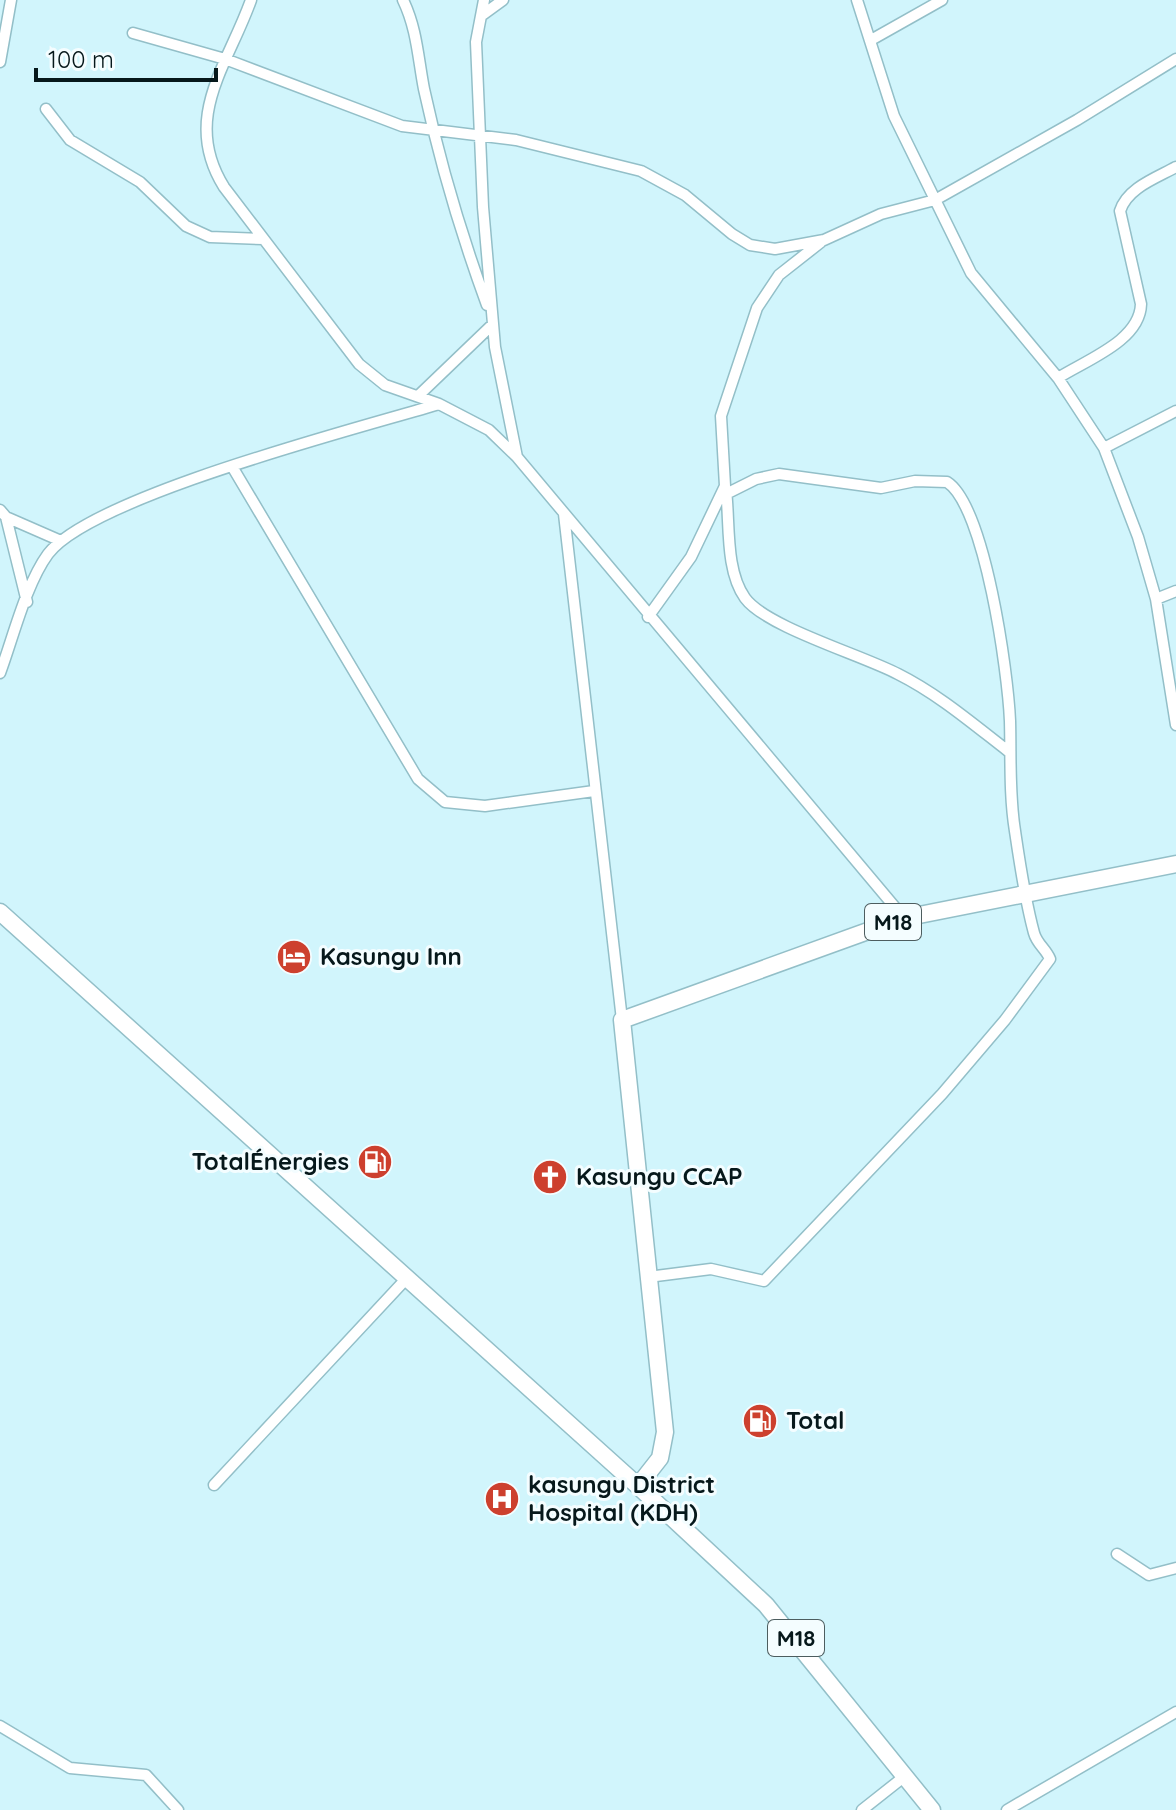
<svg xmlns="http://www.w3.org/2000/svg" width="1176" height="1810" viewBox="0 0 1176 1810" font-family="Quicksand,sans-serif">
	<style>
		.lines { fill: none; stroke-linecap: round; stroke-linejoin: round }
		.minor-casing { stroke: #93bfc8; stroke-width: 13 }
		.primary-casing { stroke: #93bfc8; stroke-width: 19 }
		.minor { stroke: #fff; stroke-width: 10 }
		.primary { stroke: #fff; stroke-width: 16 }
		.labels { text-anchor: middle; stroke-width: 6; stroke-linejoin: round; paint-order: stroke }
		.shield { fill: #f4fdff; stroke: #4d5d5f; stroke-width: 2 }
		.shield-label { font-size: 22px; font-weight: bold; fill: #06181b }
		.poi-label { font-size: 24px; font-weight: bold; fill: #06181b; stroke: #f4fdff; text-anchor: start }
	</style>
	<rect width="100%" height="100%" fill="#d1f5fc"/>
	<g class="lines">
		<!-- minor casing -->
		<g class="minor-casing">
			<path id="minor" d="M 251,0 C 228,65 181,118 224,187 L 359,364 L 385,385 L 439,404
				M 403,0 C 417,29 418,58 424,89 C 440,163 461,234 487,305
				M 484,0 L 476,42 L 483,207 L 495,347 L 517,457
				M 857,0 L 894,116 L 971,273 L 1058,378 L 1104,448 L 1138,537 L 1156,599 L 1176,725
				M 481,16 L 503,0
				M 133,33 L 225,59 L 402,126 L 516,140 L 641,171 L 685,195 L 732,234 L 750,245 L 775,249 L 824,240 L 881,214 L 935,200 L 1077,120 L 1176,59
				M 871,40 L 942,0
				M 0,62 L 11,0
				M 46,109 L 70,140 L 140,182 L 186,226 L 210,237 L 263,239
				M 1058,378 C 1086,360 1140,341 1141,304 L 1120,211 C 1127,188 1156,178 1176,167
				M 418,396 L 492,325
				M 1104,448 L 1176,411
				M 233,468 L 418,779 L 445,802 L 485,806 L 594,791
				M 726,490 C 730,523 725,570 745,598 C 766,627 862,655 898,674 C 938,694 973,724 1008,751
				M 0,510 L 6,517 L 27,602
				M 564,514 L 622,1020
				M 6,517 L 61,541
				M 1156,599 L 1176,591
				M 648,617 L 691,557 L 725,486 L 721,416 L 757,308 L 779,275 L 821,242
				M 0,673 C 13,638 26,584 48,554 C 92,496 360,428 439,404 L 489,430 L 517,457 L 904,918
				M 648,1277 L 711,1269 L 764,1281 L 942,1094 L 1005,1020 L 1050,959 C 1046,949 1037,944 1034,933 C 1025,900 1020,865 1015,831 C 1009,794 1011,757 1010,721 C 1008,673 985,506 947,482 L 915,481 L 881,488 L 779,474 L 756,479 L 726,494
				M 214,1485 L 406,1279
				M 1117,1554 L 1149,1575 L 1176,1568
				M 0,1726 L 70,1768 L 146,1775 L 178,1810
				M 862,1810 L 905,1776
				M 1007,1810 L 1176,1712"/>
		</g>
		<!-- primary casing -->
		<g class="primary-casing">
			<path id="primary" d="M 0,912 L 638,1486 L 766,1605 L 932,1810
				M 638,1486 L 660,1458 L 665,1432 L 622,1020 L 904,918 L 1176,864"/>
		</g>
		<!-- minor -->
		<use href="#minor" class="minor"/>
		<!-- primary -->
		<use href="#primary" class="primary"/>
	</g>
	<!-- icons -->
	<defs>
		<g id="hotel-disc" transform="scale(1.8)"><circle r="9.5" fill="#cd402e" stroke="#f4fdff"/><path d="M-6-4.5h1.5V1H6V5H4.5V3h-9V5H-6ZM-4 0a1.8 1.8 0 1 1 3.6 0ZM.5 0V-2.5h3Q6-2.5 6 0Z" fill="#fff"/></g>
		<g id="fuel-disc" transform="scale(1.8)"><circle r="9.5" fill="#cd402e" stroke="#f4fdff"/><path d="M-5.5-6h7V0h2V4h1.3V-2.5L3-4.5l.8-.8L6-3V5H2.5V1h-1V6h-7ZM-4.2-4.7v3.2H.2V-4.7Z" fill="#fff"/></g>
		<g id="church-disc" transform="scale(1.8)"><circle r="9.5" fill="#cd402e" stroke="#f4fdff"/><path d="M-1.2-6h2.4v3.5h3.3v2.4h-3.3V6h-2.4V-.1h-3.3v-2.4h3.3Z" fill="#fff"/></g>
		<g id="hospital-disc" transform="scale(1.8)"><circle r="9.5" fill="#cd402e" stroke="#f4fdff"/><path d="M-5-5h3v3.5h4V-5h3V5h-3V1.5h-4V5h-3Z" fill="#fff"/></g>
	</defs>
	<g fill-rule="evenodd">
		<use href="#hotel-disc" x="294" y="957"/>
		<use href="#fuel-disc" x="375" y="1162"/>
		<use href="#church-disc" x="550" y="1177"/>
		<use href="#fuel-disc" x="760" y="1421"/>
		<use href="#hospital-disc" x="502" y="1499"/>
	</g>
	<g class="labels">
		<!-- shield labels -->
		<g class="shield">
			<rect x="865" y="904" width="56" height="36" rx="6"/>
			<rect x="768" y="1620" width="56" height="36" rx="6"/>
		</g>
		<g class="shield-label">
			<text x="893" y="930">M18</text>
			<text x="796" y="1646">M18</text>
		</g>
		<!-- poi labels -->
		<g class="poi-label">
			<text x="320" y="965">Kasungu Inn</text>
			<text x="349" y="1170" text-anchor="end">TotalÉnergies</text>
			<text x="576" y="1185">Kasungu CCAP</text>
			<text x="786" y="1429">Total</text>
			<text x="528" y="1493">kasungu District<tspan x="528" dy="28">Hospital (KDH)</tspan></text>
		</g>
	</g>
	<!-- scale -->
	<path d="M36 68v12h180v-12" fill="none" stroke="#06181b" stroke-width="4"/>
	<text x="48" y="68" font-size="24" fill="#06181b" stroke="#f4fdff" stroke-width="6" paint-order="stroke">100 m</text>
</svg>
